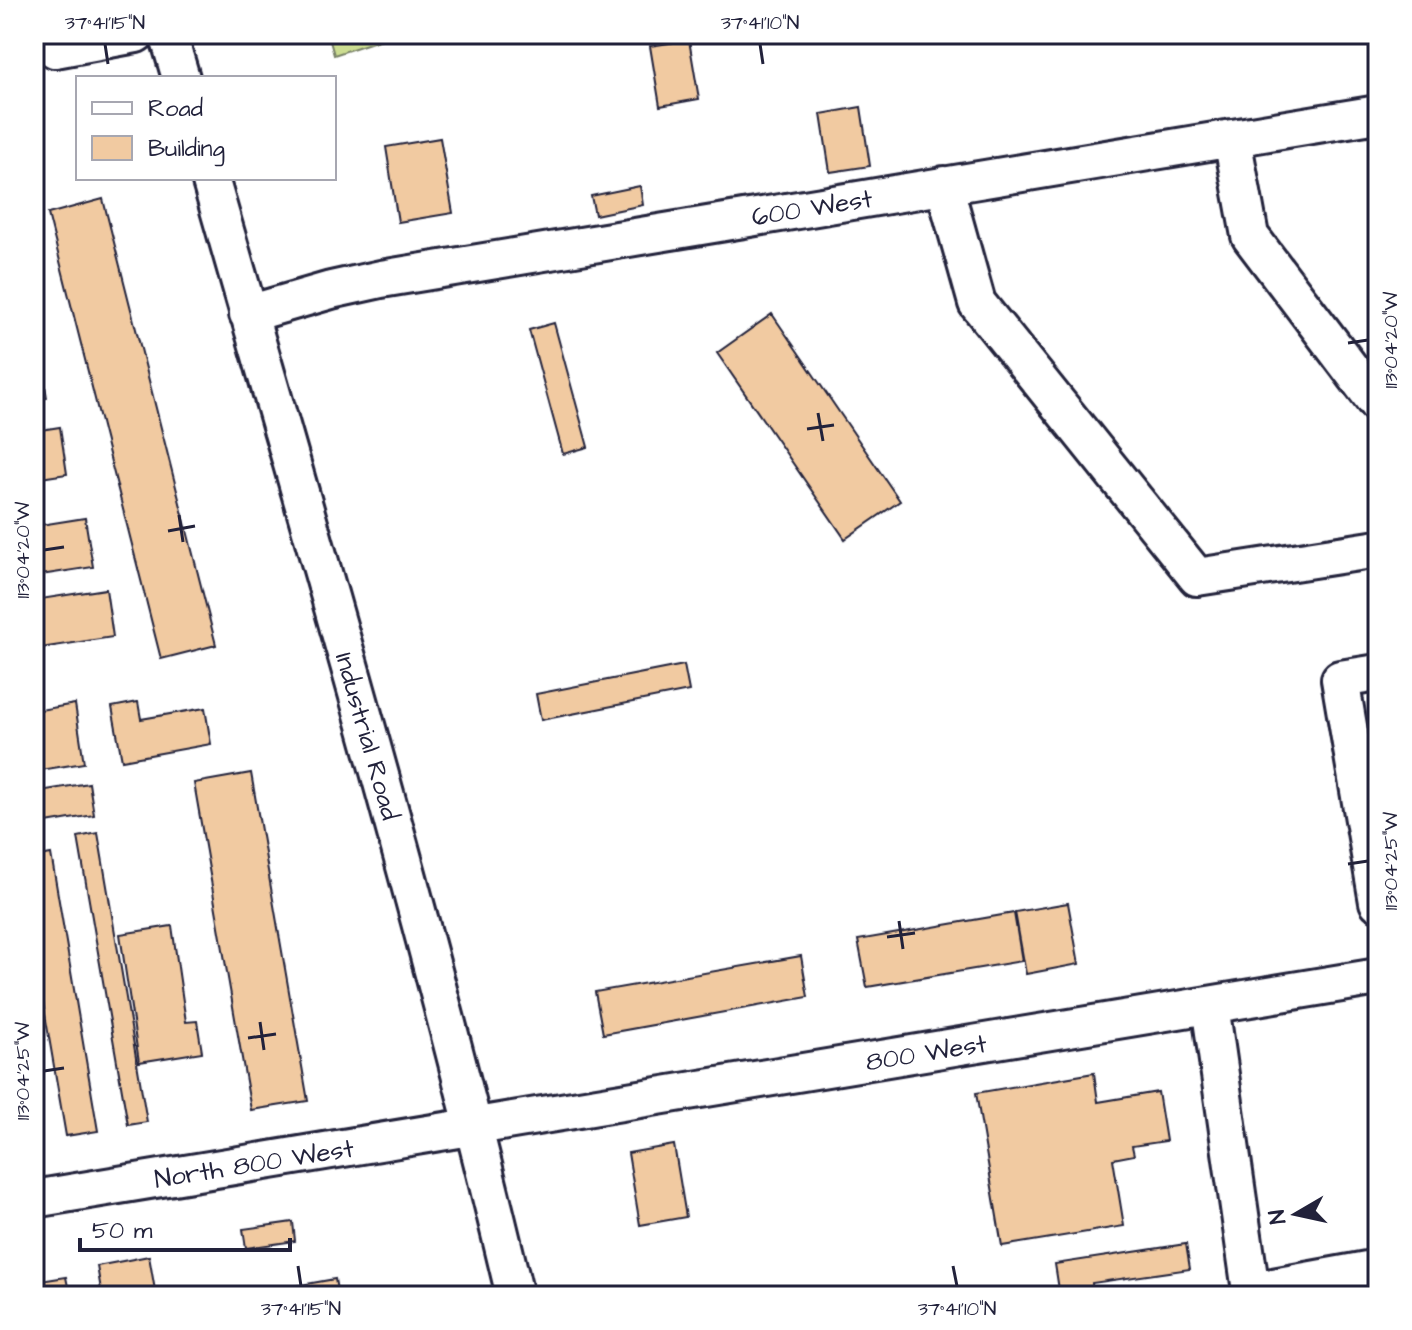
<svg xmlns="http://www.w3.org/2000/svg" width="1412" height="1330" viewBox="0 0 1412 1330" font-family="'Architects Daughter',sans-serif">
	<style>
		.green { fill: #ccdd91; stroke: #778066; stroke-width: 2 }
		.building { fill: #f1caa1; stroke: #22223b; stroke-width: 2 }
		.lines { fill: none; stroke-linecap: round; stroke-linejoin: round }
		.minor-casing { stroke: #22223b; stroke-width: 42 }
		.minor { stroke: #fff; stroke-width: 36 }
		.ticks { fill: none; stroke: #22223b; stroke-width: 3 }
		.labels { text-anchor: middle; stroke-width: 8; stroke-linejoin: round; paint-order: stroke }
		.street-label { font-size: 26px; fill: #22223b; stroke: #fff }
		.neatline { fill: none; stroke: #22223b; stroke-width: 3 }
		.ticks-label { font-size: 20px; text-anchor: middle; fill: #22223b }
	</style>
	<rect width="100%" height="100%" fill="#fff"/>
	<filter id="ink" filterUnits="userSpaceOnUse"><feTurbulence type="fractalNoise" baseFrequency=".0125" numOctaves="2"/><feDisplacementMap in="SourceGraphic" scale="16" xChannelSelector="R" yChannelSelector="G"/><feConvolveMatrix kernelMatrix="1 2 1 2 8 2 1 2 1" color-interpolation-filters="sRGB"/></filter>
	<g filter="url(#ink)">
		<!-- green -->
		<path class="green" d="M 328,34 L 397,34 L 334,55 Z"/>
		<!-- building -->
		<path class="building" d="M 689,40 L 699,99 L 660,106 L 650,46 Z
			M 861,107 L 870,166 L 830,172 L 821,114 Z
			M 440,138 L 453,213 L 398,222 L 386,147 Z
			M 640,186 L 643,205 L 595,215 L 591,196 Z
			M 103,199 L 216,645 L 161,659 L 48,214 Z
			M 772,314 L 900,501 L 845,539 L 717,353 Z
			M 554,323 L 588,447 L 563,454 L 529,330 Z
			M 40,351 L 47,398 L 34,400 L 34,352 Z
			M 60,427 L 67,474 L 34,479 L 34,431 Z
			M 85,518 L 93,567 L 34,576 L 34,526 Z
			M 106,589 L 113,637 L 34,649 L 34,600 Z
			M 684,665 L 689,691 L 541,720 L 536,694 Z
			M 138,702 L 141,719 L 205,708 L 211,744 L 122,760 L 112,707 Z
			M 75,704 L 84,763 L 34,771 L 34,711 Z
			M 251,773 L 308,1101 L 251,1110 L 194,783 Z
			M 89,783 L 94,815 L 34,825 L 34,792 Z
			M 98,833 L 147,1122 L 128,1125 L 78,837 Z
			M 51,854 L 98,1131 L 66,1136 L 34,950 L 34,857 Z
			M 1068,903 L 1079,964 L 1026,974 L 1015,912 Z
			M 1014,913 L 1022,961 L 867,987 L 858,940 Z
			M 172,926 L 186,1022 L 197,1021 L 202,1052 L 139,1062 L 120,934 Z
			M 801,956 L 808,997 L 603,1034 L 595,992 Z
			M 1094,1073 L 1098,1102 L 1158,1092 L 1166,1141 L 1132,1146 L 1134,1155 L 1113,1159 L 1124,1226 L 1002,1246 L 976,1093 Z
			M 674,1145 L 686,1217 L 640,1225 L 628,1153 Z
			M 293,1222 L 295,1241 L 246,1248 L 243,1229 Z
			M 1186,1244 L 1190,1269 L 1092,1283 L 1093,1296 L 1060,1296 L 1055,1264 Z
			M 149,1256 L 156,1296 L 102,1296 L 97,1266 Z
			M 66,1277 L 70,1296 L 34,1296 L 34,1282 Z
			M 335,1279 L 338,1296 L 279,1296 L 278,1289 Z"/>
		<g class="lines">
			<!-- minor casing -->
			<g class="minor-casing">
				<path id="minor" d="M 35,34 L 55,49 L 136,34
					M 168,34 L 181,78
					M 1232,138 L 1250,236 L 1378,405
					M 210,178 C 316,549 426,920 515,1296
					M 944,185 L 977,303 L 1197,577 L 1378,549
					M 248,314 L 331,290 L 381,279 L 1378,114
					M 1378,673 L 1340,679 L 1378,902
					M 1210,1005 L 1251,1291
					M 34,1199 L 1378,977
					M 1247,1296 L 1251,1291 L 1378,1268"/>
			</g>
			<!-- minor -->
			<use href="#minor" class="minor"/>
		</g>
	</g>
	<!-- ticks -->
	<path class="ticks" d="M 105,44 L 108,64M 760,44 L 763,64M 1348,343 L 1368,340M 818,413 L 823,441M 807,429 L 834,425M 179,515 L 183,542M 168,531 L 195,526M 44,550 L 64,547M 1348,864 L 1368,861M 899,921 L 903,949M 887,937 L 915,933M 260,1022 L 264,1050M 248,1038 L 276,1034M 44,1071 L 64,1068M 298,1266 L 301,1286M 953,1266 L 957,1286"/>
	<g class="labels">
		<!-- street labels -->
		<g class="street-label">
			<text transform="translate(812 207) rotate(-9)" y="9">600 West</text>
			<text transform="translate(368 736) rotate(74)" y="9">Industrial Road</text>
			<text transform="translate(926 1052) rotate(-9)" y="9">800 West</text>
			<text transform="translate(254 1163) rotate(-9)" y="9">North 800 West</text>
		</g>
	</g>
	<!-- margin -->
	<rect width="1412" height="1330" fill="none" stroke="#fff" stroke-width="88"/>
	<!-- legend -->
	<rect x="76" y="76" width="260" height="104" fill="#ffffff" stroke="#a7a7b1" stroke-width="2"/>
	<rect x="92" y="102" width="40" height="12" fill="#ffffff" stroke="#a7a7b1" stroke-width="2"/>
	<text x="148" y="116" font-size="24" fill="#22223b">Road</text>
	<rect x="92" y="136" width="40" height="24" fill="#f1caa1" stroke="#a7a7b1" stroke-width="2"/>
	<text x="148" y="156" font-size="24" fill="#22223b">Building</text>
	<!-- north arrow -->
	<g transform="translate(1296 1214) rotate(261)" stroke="#ffffff" stroke-width="6" paint-order="stroke">
	<path d="M0-6L14 30L0 20L-14 30Z" fill="#22223b"/>
	<text y="-12" font-size="22" font-weight="bold" text-anchor="middle" fill="#22223b">N</text>
	</g>
	<!-- scale -->
	<path d="M80 1238v12h210v-12" fill="none" stroke="#22223b" stroke-width="4"/>
	<text x="92" y="1238" font-size="24" fill="#22223b" stroke="#ffffff" stroke-width="6" paint-order="stroke">50 m</text>
	<rect x="44" y="44" width="1324" height="1242" class="neatline"/>
	<g class="ticks-label">
		<text x="105" y="29">37°41'15"N</text>
		<text x="760" y="29">37°41'10"N</text>
		<text transform="translate(1390 340) rotate(-90)" y="7">113°04'20"W</text>
		<text transform="translate(22 550) rotate(-90)" y="7">113°04'20"W</text>
		<text transform="translate(1390 861) rotate(-90)" y="7">113°04'25"W</text>
		<text transform="translate(22 1071) rotate(-90)" y="7">113°04'25"W</text>
		<text x="301" y="1315">37°41'15"N</text>
		<text x="957" y="1315">37°41'10"N</text>
	</g>
</svg>
